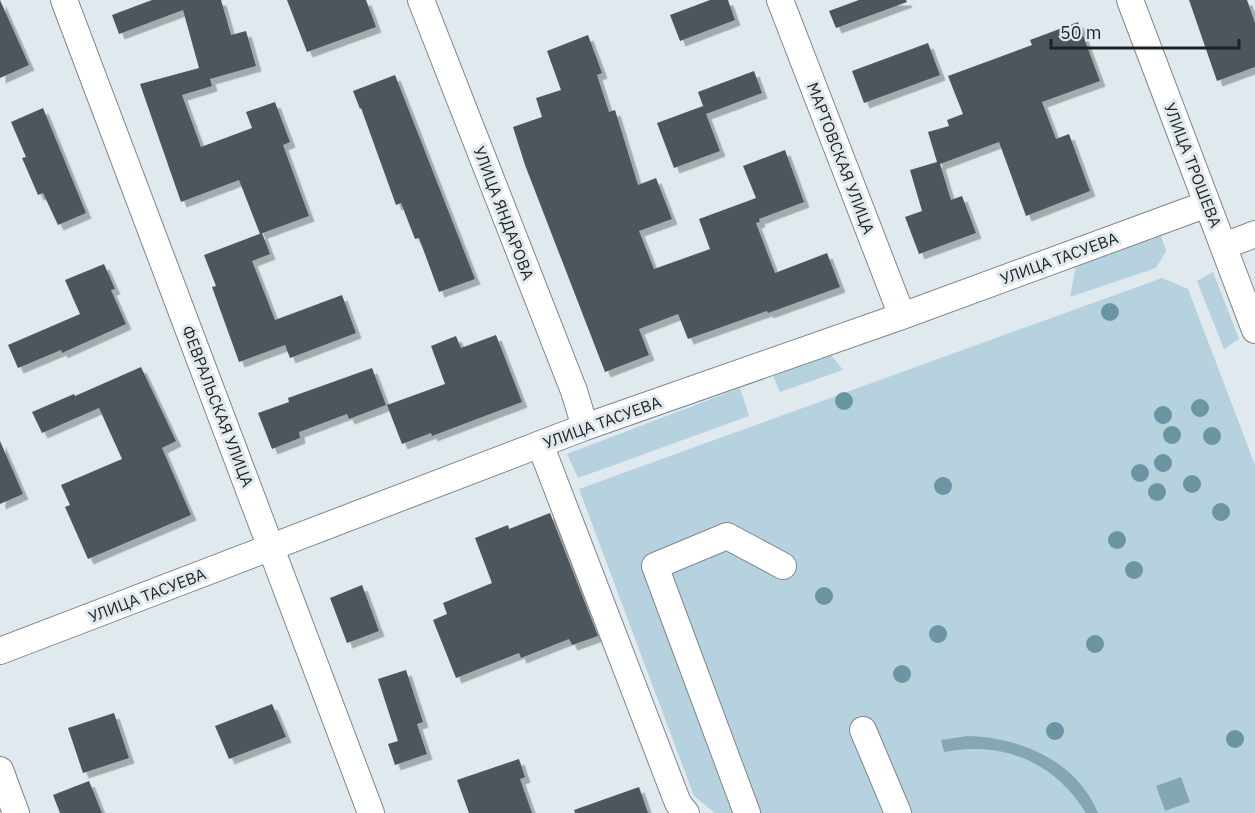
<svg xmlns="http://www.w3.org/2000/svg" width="1255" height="813" viewBox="0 0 1255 813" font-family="'IBM Plex Sans',sans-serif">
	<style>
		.green { fill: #b5d2de }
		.water { fill: #85a7b4 }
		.building { fill: #4e575b; filter: url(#shadow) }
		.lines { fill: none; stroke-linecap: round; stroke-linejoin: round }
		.minor-casing { stroke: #7e878b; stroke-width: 28 }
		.minor { stroke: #fff; stroke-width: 26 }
		.tree { fill: #6b95a3 }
		.labels { text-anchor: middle; stroke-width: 6; stroke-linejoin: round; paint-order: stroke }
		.street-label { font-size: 16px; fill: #1d2122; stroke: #dfe9ee }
	</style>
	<defs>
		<filter id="shadow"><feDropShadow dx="5.5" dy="5.5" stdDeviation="0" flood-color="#0004"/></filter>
	</defs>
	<rect width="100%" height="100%" fill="#dfe9ee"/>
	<!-- green -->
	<path class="green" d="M 1161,236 L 1166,251 L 1156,268 L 1070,297 L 1076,265 Z
		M 1213,272 L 1239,339 L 1224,349 L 1197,281 Z
		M 1162,278 L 1188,289 L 1255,465 L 1255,813 L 715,813 L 694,796 L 579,489 Z
		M 831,355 L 843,370 L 780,392 L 773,376 Z
		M 740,388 L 749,416 L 578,478 L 567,454 Z"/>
	<!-- water -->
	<path class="water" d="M 967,736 C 1020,737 1077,761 1098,813 L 1086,813 C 1054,761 1002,741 944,752 L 941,740 Z
		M 1181,777 L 1190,802 L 1165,811 L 1156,786 Z"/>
	<!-- building -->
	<path class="building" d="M 0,0 L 29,65 L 0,78 Z
		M 152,0 L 221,0 L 231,35 L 246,31 L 256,66 L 210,79 L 212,86 L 182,95 L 201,147 L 252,128 L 246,112 L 275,102 L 290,142 L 283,145 L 309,216 L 260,234 L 239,180 L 181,202 L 140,84 L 199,68 L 183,10 L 119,34 L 112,15 Z
		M 287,0 L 366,0 L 376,27 L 307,52 Z
		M 710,0 L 728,0 L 735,20 L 680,41 L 670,15 Z
		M 859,0 L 906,0 L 907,2 L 836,28 L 829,11 Z
		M 1189,0 L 1247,0 L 1255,23 L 1255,67 L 1217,81 Z
		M 1078,22 L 1100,81 L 1042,102 L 1056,139 L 1069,134 L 1090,191 L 1026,216 L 999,142 L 940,164 L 951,200 L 962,196 L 976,233 L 919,254 L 905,217 L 922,211 L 910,170 L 937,162 L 928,132 L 949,126 L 947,120 L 963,114 L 948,76 L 1032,45 L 1030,40 Z
		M 588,35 L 602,73 L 597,75 L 609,112 L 615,110 L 638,185 L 656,178 L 672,219 L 639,231 L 654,269 L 710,249 L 699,219 L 756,198 L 743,166 L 785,150 L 804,202 L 759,219 L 760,222 L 756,223 L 775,273 L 827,253 L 840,287 L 768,313 L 767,311 L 688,339 L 678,314 L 639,329 L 649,355 L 605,372 L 525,165 L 513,127 L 542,117 L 536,98 L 561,90 L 547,51 Z
		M 928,43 L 940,75 L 864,103 L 852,71 Z
		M 754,71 L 762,93 L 706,114 L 698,92 Z
		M 395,75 L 475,279 L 439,292 L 419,238 L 415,239 L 401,203 L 396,205 L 361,108 L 360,109 L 353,91 Z
		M 703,106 L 720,151 L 674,168 L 657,123 Z
		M 43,108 L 86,213 L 58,225 L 43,193 L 38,195 L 22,158 L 26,157 L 11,122 Z
		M 262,233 L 270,254 L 252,261 L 275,320 L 342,295 L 356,333 L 290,358 L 285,345 L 239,362 L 212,287 L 216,286 L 204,255 Z
		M 104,264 L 115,289 L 111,290 L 126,324 L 62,353 L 61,350 L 18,368 L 8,345 L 80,314 L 65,280 Z
		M 496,335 L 522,402 L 432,436 L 431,433 L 402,444 L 387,405 L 445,384 L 431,346 L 456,336 L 461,348 Z
		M 141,367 L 176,441 L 162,448 L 191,515 L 88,559 L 65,507 L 70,505 L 61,485 L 122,459 L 99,408 L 42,433 L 32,412 L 74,394 L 75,396 Z
		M 372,368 L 386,405 L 349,419 L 347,414 L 299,432 L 300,438 L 272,449 L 258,413 L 289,402 L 288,398 Z
		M 0,441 L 23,494 L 0,504 Z
		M 550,513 L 598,636 L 572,645 L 569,639 L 521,658 L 519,653 L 456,678 L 433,620 L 447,614 L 443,603 L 492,583 L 475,538 L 508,525 L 509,529 Z
		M 362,585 L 379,631 L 347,643 L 330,598 Z
		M 406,670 L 423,722 L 417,724 L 427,754 L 395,765 L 388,744 L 398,741 L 378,679 Z
		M 272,704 L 286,737 L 229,759 L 215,726 Z
		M 114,713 L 129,758 L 83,773 L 68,728 Z
		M 519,759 L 525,777 L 520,779 L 532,813 L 469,813 L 457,780 Z
		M 89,781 L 102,813 L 60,813 L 53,795 Z
		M 639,787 L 648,813 L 575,813 L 574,810 Z"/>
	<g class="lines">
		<!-- minor casing -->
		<g class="minor-casing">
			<path id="minor" d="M 64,0 L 371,813
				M 421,0 L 574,391 L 585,427
				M 780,0 L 902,316
				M 1130,0 L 1255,330
				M 1224,246 L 1255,234
				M 540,444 L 678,803 L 686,813
				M 0,651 L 585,427 L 902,316 L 1207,204
				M 863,730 L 898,813
				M 0,770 L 16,813
				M 747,813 L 655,566 L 727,536 L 783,566"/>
		</g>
		<!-- minor -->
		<use href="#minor" class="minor"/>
	</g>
	<!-- trees -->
	<g class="tree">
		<circle cx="1110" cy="312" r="9"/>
		<circle cx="844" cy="401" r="9"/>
		<circle cx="1200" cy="408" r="9"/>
		<circle cx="1163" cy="415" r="9"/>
		<circle cx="1172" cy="435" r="9"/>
		<circle cx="1212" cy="436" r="9"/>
		<circle cx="1163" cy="463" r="9"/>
		<circle cx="1140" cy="473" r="9"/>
		<circle cx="1192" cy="484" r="9"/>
		<circle cx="943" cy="486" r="9"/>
		<circle cx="1157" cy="492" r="9"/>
		<circle cx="1221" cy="512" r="9"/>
		<circle cx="1117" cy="540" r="9"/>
		<circle cx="1134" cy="570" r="9"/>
		<circle cx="824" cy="596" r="9"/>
		<circle cx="938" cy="634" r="9"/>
		<circle cx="1095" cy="644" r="9"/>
		<circle cx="902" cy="674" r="9"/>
		<circle cx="1055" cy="731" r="9"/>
		<circle cx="1235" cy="739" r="9"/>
	</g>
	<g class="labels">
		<!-- street labels -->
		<g class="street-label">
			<text transform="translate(841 158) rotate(69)" y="6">МАРТОВСКАЯ УЛИЦА</text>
			<text transform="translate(1193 165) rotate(69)" y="6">УЛИЦА ТРОШЕВА</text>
			<text transform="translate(504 213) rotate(69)" y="6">УЛИЦА ЯНДАРОВА</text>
			<text transform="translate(1059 258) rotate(-20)" y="6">УЛИЦА ТАСУЕВА</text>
			<text transform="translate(218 406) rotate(69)" y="6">ФЕВРАЛЬСКАЯ УЛИЦА</text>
			<text transform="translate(602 422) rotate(-20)" y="6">УЛИЦА ТАСУЕВА</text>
			<text transform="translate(147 595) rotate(-21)" y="6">УЛИЦА ТАСУЕВА</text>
		</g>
	</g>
	<!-- scale -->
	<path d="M1051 39v9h188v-9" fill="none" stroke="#1d2122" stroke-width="3"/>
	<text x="1060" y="39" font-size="18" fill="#1d2122" stroke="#dfe9ee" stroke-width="4.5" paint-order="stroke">50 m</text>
</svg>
